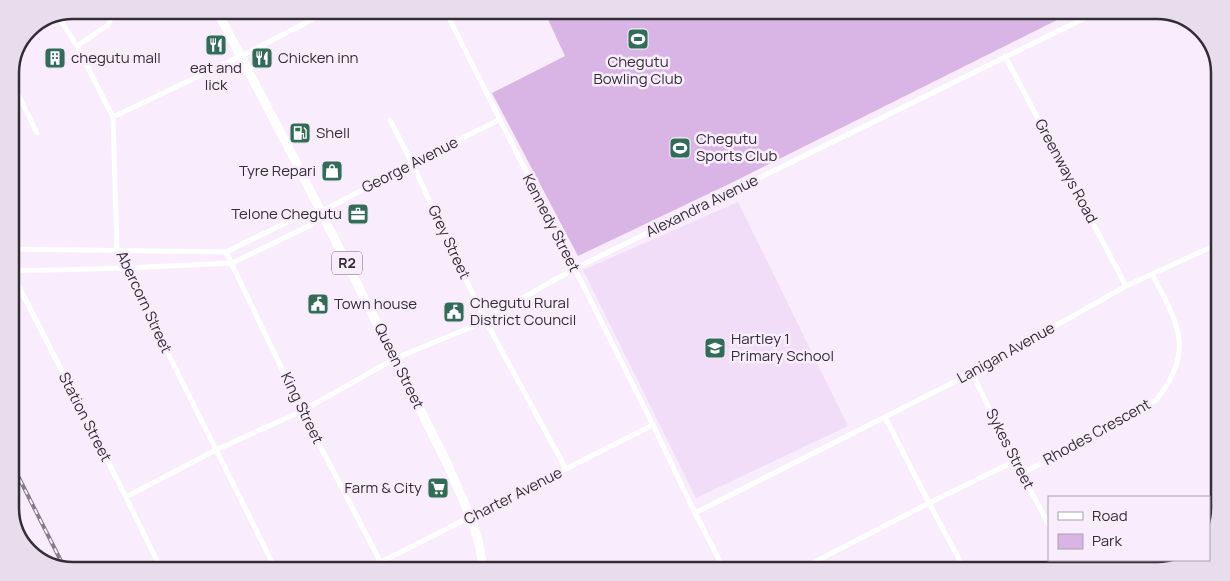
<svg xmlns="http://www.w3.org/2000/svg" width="1230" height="581" viewBox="0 0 1230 581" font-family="Manrope,sans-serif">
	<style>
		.built { fill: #f2ddf9 }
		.green { fill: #d8b5e5 }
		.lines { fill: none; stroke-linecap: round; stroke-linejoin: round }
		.minor { stroke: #fff; stroke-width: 5 }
		.trunk { stroke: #fff; stroke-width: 9 }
		.rail-casing { stroke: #847c87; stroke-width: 4 }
		.rail { stroke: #f8ecfd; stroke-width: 2; stroke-dasharray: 5.5; stroke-linecap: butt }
		.labels { text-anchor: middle; stroke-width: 5; stroke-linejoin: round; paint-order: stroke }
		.shield { fill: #f8ecfd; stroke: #6e6671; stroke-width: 1 }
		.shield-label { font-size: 14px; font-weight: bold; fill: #332d35 }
		.poi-label { font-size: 15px; fill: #332d35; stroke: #f8ecfd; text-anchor: start }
		.street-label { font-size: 15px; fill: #332d35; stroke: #f8ecfd }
		.rim { fill: none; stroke: #332d35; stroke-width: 2.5 }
	</style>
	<rect width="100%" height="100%" fill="#f8ecfd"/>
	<!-- built -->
	<path class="built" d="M 738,202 L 848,426 L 696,498 L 583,270 Z"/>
	<!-- green -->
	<path class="green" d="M 545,13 L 1065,16 L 727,185 L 578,256 L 492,93 L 565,56 Z"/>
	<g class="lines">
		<!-- minor -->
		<path class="minor" d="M 115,10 L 108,25 L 77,46 L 113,117 L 117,251 L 274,566
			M 446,12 L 653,425 L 695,513 L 724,569
			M 58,16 L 77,46
			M 1005,56 L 1126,286
			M 10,78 L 37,133
			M 113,117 L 241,56 L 329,11
			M 390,120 L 412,163 L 485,320 L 566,469
			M 10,249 L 226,252 L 304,214 L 321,212
			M 226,252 L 302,411 L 381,563
			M 10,269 L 126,497 L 159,565
			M 11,271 L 126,268 L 232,263 L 311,225 L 321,212 L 412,163 L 499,120
			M 972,373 L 1015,461 L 1049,525
			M 885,417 L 929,503 L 965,570
			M 1023,473 L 1156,400 C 1196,352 1178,323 1152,274
			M 126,497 L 216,450 L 302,411 L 396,358 L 469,328 L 574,269 L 1089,16
			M 695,513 L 972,373 L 1126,286 L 1218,244
			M 1209,534 L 1214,531
			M 1066,560 L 1072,571
			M 373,566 L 653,425
			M 801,569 L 929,503 L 1015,461
			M 1136,571 L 1158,560"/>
		<!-- trunk -->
		<path class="trunk" d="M 217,11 L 296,162 L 446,461 L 471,518 L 478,540 L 483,567"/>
		<!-- rail casing -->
		<g class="rail-casing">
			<path id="rail" d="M 10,460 L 63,565"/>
		</g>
		<!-- rail -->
		<use href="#rail" class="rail"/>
	</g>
	<!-- icons -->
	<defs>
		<g id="stadium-square" transform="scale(1.125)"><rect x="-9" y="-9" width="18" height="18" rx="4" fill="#306c56" stroke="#f8ecfd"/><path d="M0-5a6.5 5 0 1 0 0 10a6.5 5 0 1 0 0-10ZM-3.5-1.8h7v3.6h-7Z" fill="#fff"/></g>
		<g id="restaurant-square" transform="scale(1.125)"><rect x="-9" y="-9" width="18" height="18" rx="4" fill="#306c56" stroke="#f8ecfd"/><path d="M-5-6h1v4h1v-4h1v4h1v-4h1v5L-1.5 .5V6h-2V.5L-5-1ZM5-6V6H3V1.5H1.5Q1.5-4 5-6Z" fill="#fff"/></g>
		<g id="building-square" transform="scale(1.125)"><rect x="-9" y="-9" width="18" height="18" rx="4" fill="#306c56" stroke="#f8ecfd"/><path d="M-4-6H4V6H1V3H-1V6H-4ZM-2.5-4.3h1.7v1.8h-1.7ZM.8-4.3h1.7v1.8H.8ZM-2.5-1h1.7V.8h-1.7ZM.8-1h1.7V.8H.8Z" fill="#fff"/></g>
		<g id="fuel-square" transform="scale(1.125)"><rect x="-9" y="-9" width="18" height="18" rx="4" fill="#306c56" stroke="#f8ecfd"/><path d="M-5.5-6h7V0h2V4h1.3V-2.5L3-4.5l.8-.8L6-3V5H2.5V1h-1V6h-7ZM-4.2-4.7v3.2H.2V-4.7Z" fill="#fff"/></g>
		<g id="shop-square" transform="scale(1.125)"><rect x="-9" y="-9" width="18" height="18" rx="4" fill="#306c56" stroke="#f8ecfd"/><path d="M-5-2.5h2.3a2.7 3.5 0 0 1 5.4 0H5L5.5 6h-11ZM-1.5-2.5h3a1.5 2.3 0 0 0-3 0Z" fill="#fff"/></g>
		<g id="office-square" transform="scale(1.125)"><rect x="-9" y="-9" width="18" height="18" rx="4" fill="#306c56" stroke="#f8ecfd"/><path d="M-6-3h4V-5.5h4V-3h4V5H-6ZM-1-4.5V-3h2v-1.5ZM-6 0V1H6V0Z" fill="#fff"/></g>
		<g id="civic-square" transform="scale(1.125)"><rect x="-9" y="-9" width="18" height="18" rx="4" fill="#306c56" stroke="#f8ecfd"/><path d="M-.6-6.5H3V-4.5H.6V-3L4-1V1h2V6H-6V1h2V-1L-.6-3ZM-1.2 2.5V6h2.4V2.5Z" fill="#fff"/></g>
		<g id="school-square" transform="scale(1.125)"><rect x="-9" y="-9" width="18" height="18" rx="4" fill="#306c56" stroke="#f8ecfd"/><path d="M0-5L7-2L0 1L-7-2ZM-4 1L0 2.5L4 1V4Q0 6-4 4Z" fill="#fff"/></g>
		<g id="supermarket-square" transform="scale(1.125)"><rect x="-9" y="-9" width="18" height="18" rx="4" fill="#306c56" stroke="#f8ecfd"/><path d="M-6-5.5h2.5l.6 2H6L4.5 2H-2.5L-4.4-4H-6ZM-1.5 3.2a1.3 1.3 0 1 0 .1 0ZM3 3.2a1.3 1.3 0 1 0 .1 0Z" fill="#fff"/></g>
	</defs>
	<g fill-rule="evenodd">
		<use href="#stadium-square" x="638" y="39"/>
		<use href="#restaurant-square" x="216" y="45"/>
		<use href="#building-square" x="55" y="58"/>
		<use href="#restaurant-square" x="262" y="58"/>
		<use href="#fuel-square" x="300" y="133"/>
		<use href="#stadium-square" x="680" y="148"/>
		<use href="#shop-square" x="332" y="171"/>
		<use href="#office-square" x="358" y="214"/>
		<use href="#civic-square" x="318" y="304"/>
		<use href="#civic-square" x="454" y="312"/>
		<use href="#school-square" x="715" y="348"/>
		<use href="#supermarket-square" x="438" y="488"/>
	</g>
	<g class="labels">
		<!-- shield labels -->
		<rect class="shield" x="332" y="251.5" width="30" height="23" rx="4"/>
		<g class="shield-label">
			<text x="347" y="268">R2</text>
		</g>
		<!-- poi labels -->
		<g class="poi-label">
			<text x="71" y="63">chegutu mall</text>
			<text x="278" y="63">Chicken inn</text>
			<text x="638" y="67" text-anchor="middle">Chegutu<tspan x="638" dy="17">Bowling Club</tspan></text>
			<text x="216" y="73" text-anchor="middle">eat and<tspan x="216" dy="17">lick</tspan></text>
			<text x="316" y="138">Shell</text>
			<text x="696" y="144">Chegutu<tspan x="696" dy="17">Sports Club</tspan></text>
			<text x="316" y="176" text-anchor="end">Tyre Repari</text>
			<text x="342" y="219" text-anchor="end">Telone Chegutu</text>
			<text x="470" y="308">Chegutu Rural<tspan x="470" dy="17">District Council</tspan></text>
			<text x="334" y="309">Town house</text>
			<text x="731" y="344">Hartley 1<tspan x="731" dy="17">Primary School</tspan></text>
			<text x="422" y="493" text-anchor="end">Farm &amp; City</text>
		</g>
		<!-- street labels -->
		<g class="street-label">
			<text transform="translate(410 165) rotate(-27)" y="5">George Avenue</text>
			<text transform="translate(1066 171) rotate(62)" y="5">Greenways Road</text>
			<text transform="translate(702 206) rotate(-26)" y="5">Alexandra Avenue</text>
			<text transform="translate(551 223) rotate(63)" y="5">Kennedy Street</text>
			<text transform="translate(449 242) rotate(65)" y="5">Grey Street</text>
			<text transform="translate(144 302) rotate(65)" y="5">Abercorn Street</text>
			<text transform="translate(1006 353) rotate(-29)" y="5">Lanigan Avenue</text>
			<text transform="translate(399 366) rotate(64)" y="5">Queen Street</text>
			<text transform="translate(302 408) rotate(64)" y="5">King Street</text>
			<text transform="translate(85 417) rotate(63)" y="5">Station Street</text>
			<text transform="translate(1097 432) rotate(-29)" y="5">Rhodes Crescent</text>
			<text transform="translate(1010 449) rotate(63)" y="5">Sykes Street</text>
			<text transform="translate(513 496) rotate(-27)" y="5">Charter Avenue</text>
		</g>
	</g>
	<!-- crop -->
	<path d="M0 0H1230V581H0ZM73 19H1157A54 54 0 0 1 1211 73V508A54 54 0 0 1 1157 562H73A54 54 0 0 1 19 508V73A54 54 0 0 1 73 19Z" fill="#e8dded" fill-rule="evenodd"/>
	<path class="rim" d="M73 19H1157A54 54 0 0 1 1211 73V508A54 54 0 0 1 1157 562H73A54 54 0 0 1 19 508V73A54 54 0 0 1 73 19Z"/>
	<!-- legend -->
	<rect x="1048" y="496" width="162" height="65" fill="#f8ecfd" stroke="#a9a0ad"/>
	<rect x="1058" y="512" width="25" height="8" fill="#ffffff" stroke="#a9a0ad"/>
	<text x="1092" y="521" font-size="15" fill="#332d35">Road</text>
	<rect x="1058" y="534" width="25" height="15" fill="#d8b5e5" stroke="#a9a0ad"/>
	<text x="1092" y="546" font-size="15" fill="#332d35">Park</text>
</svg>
